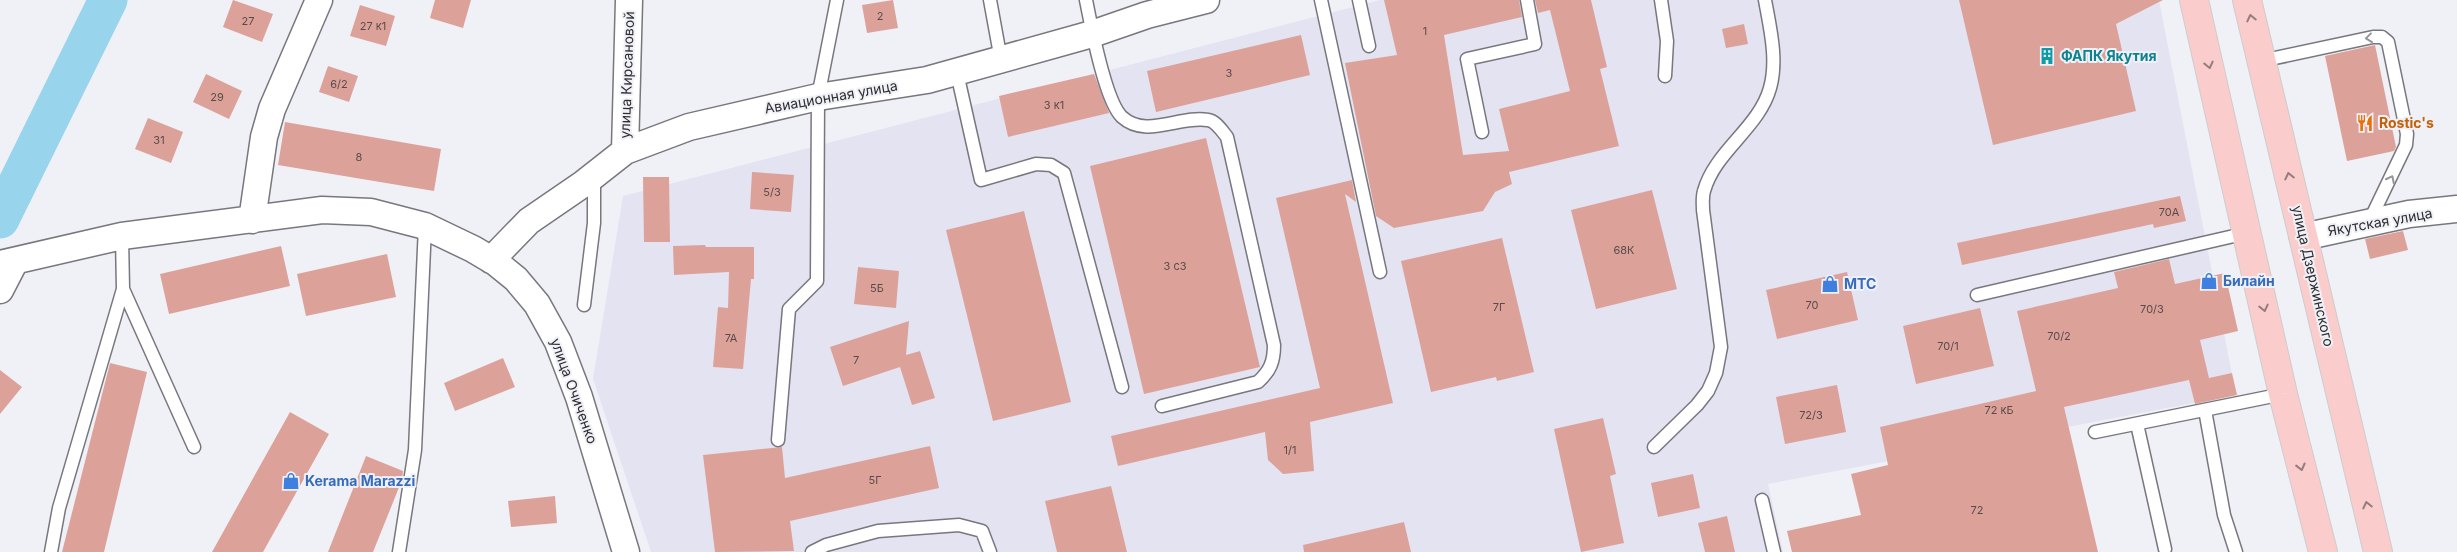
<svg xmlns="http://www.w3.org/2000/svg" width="2457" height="552" viewBox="0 0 2457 552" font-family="Inter,sans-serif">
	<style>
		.built { fill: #e4e3f2 }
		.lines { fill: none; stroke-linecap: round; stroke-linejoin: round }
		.river { stroke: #98d5ed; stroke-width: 39 }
		.building { fill: #dca29a }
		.lane-casing { stroke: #78777e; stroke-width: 15 }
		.street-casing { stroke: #78777e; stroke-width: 29 }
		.primary-casing { stroke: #cdcdce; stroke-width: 30 }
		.lane { stroke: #fff; stroke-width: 12 }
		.street { stroke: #fff; stroke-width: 26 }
		.primary { stroke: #facccc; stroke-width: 28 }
		.oneway { stroke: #947d7e }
		.oneway2 { stroke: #969698 }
		.labels { text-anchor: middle; stroke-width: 4; stroke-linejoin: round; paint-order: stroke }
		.number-label { font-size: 11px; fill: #5a4b4b }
		.culture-label { font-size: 14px; font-weight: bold; fill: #0d838f; stroke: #f0f0f7; text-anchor: start }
		.street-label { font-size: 14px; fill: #2e2e31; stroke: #f0f0f7 }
		.food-label { font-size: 14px; font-weight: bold; fill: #c56008; stroke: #f0f0f7; text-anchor: start }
		.shop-label { font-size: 14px; font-weight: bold; fill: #366cbe; stroke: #f0f0f7; text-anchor: start }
	</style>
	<rect width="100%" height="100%" fill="#f0f0f7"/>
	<!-- built -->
	<path class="built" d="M 1380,0 L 2159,0 L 2236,395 L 1768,484 L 1783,552 L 651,552 L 593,379 L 623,196 Z"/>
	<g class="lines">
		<!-- river -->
		<path class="river" d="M 0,219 L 108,0"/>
	</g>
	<!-- building -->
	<path class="building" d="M 233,0 L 273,14 L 262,42 L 223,27 Z
		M 435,0 L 471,0 L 463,28 L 430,18 Z
		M 893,0 L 898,28 L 867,33 L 862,5 Z
		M 1384,0 L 1519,0 L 1522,17 L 1444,35 L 1463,155 L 1509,151 L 1499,109 L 1570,91 L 1550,10 L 1538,13 L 1535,0 L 1591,0 L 1607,67 L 1600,69 L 1619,146 L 1509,172 L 1512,184 L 1495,192 L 1483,211 L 1394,228 L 1376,216 L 1345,63 L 1397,55 Z
		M 1959,0 L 2163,0 L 2116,24 L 2136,111 L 1993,145 Z
		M 360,5 L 395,16 L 386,46 L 350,36 Z
		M 1744,24 L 1748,44 L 1726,48 L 1722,29 Z
		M 1301,35 L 1310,75 L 1156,112 L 1147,71 Z
		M 2375,45 L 2396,147 L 2394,151 L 2347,161 L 2325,56 Z
		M 328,66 L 358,76 L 349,102 L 319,92 Z
		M 206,74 L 242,91 L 229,119 L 193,102 Z
		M 1094,74 L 1109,113 L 1008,137 L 999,96 Z
		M 148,118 L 183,132 L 171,163 L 135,149 Z
		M 285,122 L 441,149 L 434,191 L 278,165 Z
		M 1206,138 L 1260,367 L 1144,394 L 1090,166 Z
		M 752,172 L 794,175 L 791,212 L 750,209 Z
		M 643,177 L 669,177 L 670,242 L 644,242 Z
		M 1352,180 L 1356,202 L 1345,194 L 1393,403 L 1310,422 L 1314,471 L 1283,474 L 1268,460 L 1265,432 L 1118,466 L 1111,436 L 1320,388 L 1276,198 Z
		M 1652,190 L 1677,289 L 1596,309 L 1571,210 Z
		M 2180,196 L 2186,221 L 2154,228 L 2153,224 L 1962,265 L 1957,243 Z
		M 1024,211 L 1071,402 L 993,421 L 946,230 Z
		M 2403,231 L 2408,250 L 2370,259 L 2365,239 Z
		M 1502,238 L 1534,372 L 1497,381 L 1496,377 L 1431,392 L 1401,261 Z
		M 705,245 L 706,247 L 754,247 L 754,279 L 751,279 L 743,369 L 713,367 L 718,307 L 728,308 L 729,272 L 674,275 L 673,246 Z
		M 281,246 L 290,286 L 169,314 L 160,274 Z
		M 387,254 L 396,297 L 306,316 L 297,274 Z
		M 2169,259 L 2175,284 L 2225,273 L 2238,331 L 2200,340 L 2209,378 L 2232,373 L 2237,395 L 2195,404 L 2189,380 L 2064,407 L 2098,552 L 1792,552 L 1787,531 L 1861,515 L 1851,474 L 1888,465 L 1880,427 L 2036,391 L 2017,311 L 2118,288 L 2114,272 Z
		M 858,267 L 899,271 L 896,308 L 854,304 Z
		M 1847,272 L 1858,320 L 1777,339 L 1766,290 Z
		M 1980,308 L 1994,366 L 1916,384 L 1903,326 Z
		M 909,321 L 906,355 L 920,351 L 935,398 L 912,405 L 900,367 L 843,386 L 830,347 Z
		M 503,358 L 515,387 L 455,411 L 444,383 Z
		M 110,363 L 147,372 L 104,552 L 62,552 Z
		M 0,370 L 22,387 L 0,414 Z
		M 1837,385 L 1846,432 L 1785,444 L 1776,397 Z
		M 290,412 L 329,434 L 263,552 L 212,552 Z
		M 1603,418 L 1616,474 L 1610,476 L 1624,543 L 1581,552 L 1554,429 Z
		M 930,446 L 939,488 L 790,521 L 794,551 L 715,552 L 703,455 L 782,447 L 785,478 Z
		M 366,456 L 403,471 L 402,480 L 373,552 L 328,552 Z
		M 1693,474 L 1700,508 L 1658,517 L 1651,483 Z
		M 1111,486 L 1127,552 L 1057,552 L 1045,501 Z
		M 555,496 L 557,523 L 511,527 L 508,501 Z
		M 1727,516 L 1735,552 L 1705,552 L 1698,523 Z
		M 1404,522 L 1411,552 L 1304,552 L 1303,545 Z"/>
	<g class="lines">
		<!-- lane casing -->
		<g class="lane-casing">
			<path id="lane" d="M 990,0 L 1001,60
				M 1086,0 C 1091,25 1105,101 1122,117 C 1146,139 1180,115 1208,120 C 1216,121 1222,131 1227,137 L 1274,345 C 1274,362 1270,371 1258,382 L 1162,406
				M 1321,0 L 1380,272
				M 1359,0 L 1369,46
				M 1661,0 L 1667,41 L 1665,76
				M 2261,61 L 2373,37 L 2382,37 L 2388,42 L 2407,134 L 2406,145 L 2369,222
				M 957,73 L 981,180 L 1036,164 L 1051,165 L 1064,173 L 1122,387
				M 1482,132 L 1467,59 L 1535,44 L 1527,0
				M 123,289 L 194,447
				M 1977,295 L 2247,233
				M 584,305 L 594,223 L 594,175
				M 2205,410 L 2224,515 L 2236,552
				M 2137,424 L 2165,549
				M 2095,432 L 2283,394
				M 778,440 L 789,309 L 817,281 L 818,97 L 837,0
				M 1654,447 L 1697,405 L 1708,391 L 1716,373 L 1721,347 L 1703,210 C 1703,204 1702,197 1704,191 C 1715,151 1759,128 1770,88 C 1778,60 1770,28 1765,0
				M 1762,500 L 1774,552
				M 51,552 L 59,508 L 123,289 L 122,236
				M 399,552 L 415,450 L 425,226
				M 812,552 L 826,545 L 878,531 L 959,525 L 982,531 L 990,552"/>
		</g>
		<!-- street casing -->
		<g class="street-casing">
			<path id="street" d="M 625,151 L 629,0
				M 252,220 L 264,137 L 272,109 L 319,0
				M 2303,237 L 2409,214 L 2457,209
				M 491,260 L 529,221 L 583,184 L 625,151 L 689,127 L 818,97 L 927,80 L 1092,34 L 1147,15 L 1206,0
				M 0,264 L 122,236 L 322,210 L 371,212 L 425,226 L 473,249 L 495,262 L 516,279 L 537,304 L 558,342 L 579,397 L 626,552
				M 0,290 L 15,261"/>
		</g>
		<!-- primary casing -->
		<g class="primary-casing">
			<path id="primary" d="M 2194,0 L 2283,394 L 2323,552
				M 2247,0 L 2378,552"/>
		</g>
		<!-- lane -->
		<use href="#lane" class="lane"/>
		<!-- street -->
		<use href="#street" class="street"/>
		<!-- primary -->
		<use href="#primary" class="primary"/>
	</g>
	<!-- one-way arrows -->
	<defs><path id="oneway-chevron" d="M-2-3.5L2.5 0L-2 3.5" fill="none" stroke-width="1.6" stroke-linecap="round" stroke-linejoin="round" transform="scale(1.25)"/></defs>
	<g class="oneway">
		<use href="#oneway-chevron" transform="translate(2251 18) rotate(-103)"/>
		<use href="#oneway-chevron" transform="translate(2209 65) rotate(77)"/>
		<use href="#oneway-chevron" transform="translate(2289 176) rotate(-103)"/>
		<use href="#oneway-chevron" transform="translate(2264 308) rotate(77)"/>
		<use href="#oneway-chevron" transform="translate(2301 467) rotate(76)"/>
		<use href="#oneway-chevron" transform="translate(2367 505) rotate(-103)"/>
	</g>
	<g class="oneway2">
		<use href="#oneway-chevron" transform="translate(2369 38) rotate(173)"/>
		<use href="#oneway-chevron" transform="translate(2391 179) rotate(-63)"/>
	</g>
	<!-- icons -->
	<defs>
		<g id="building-bare" transform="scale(1.35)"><path d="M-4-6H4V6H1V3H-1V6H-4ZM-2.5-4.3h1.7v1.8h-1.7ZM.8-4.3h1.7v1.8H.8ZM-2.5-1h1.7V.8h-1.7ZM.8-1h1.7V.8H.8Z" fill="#0f9aa8" stroke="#f0f0f7" stroke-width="2.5" paint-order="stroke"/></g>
		<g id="restaurant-bare" transform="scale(1.35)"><path d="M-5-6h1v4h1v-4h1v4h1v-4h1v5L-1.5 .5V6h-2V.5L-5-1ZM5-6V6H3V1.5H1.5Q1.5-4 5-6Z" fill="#e8710a" stroke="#f0f0f7" stroke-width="2.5" paint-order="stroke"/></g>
		<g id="shop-bare" transform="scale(1.35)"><path d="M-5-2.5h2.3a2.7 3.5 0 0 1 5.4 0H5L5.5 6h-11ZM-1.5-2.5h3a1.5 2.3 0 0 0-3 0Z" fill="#3f7fe0" stroke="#f0f0f7" stroke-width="2.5" paint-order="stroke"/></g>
	</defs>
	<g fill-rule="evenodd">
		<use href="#building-bare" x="2047" y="56"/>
		<use href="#restaurant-bare" x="2365" y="123"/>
		<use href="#shop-bare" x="2209" y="281"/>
		<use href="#shop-bare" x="1830" y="284"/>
		<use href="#shop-bare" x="291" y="481"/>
	</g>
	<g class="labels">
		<!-- number labels -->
		<g class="number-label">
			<text x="880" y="20">2</text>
			<text x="248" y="25">27</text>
			<text x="373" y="30">27 к1</text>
			<text x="1425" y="35">1</text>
			<text x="1229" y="77">3</text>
			<text x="339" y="88">6/2</text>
			<text x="217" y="101">29</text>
			<text x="1054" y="109">3 к1</text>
			<text x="159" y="144">31</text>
			<text x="359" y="161">8</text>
			<text x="772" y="196">5/3</text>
			<text x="2169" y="216">70А</text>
			<text x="1624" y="254">68К</text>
			<text x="1175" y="270">3 с3</text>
			<text x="877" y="292">5Б</text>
			<text x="1812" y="309">70</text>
			<text x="1499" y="311">7Г</text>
			<text x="2152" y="313">70/3</text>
			<text x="2059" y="340">70/2</text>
			<text x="731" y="342">7А</text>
			<text x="1948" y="350">70/1</text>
			<text x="856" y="364">7</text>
			<text x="1999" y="414">72 кБ</text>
			<text x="1811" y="419">72/3</text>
			<text x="1290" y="454">1/1</text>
			<text x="875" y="484">5Г</text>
			<text x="1977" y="514">72</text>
		</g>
		<!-- culture labels -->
		<g class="culture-label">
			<text x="2061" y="61">ФАПК Якутия</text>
		</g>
		<!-- street labels -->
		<g class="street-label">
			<text transform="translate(627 75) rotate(-88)" y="5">улица Кирсановой</text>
			<text transform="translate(831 97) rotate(-10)" y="5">Авиационная улица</text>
			<text transform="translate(2380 222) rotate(-10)" y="5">Якутская улица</text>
			<text transform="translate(2313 276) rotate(77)" y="5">улица Дзержинского</text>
			<text transform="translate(574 391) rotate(70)" y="5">улица Очиченко</text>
		</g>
		<!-- food labels -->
		<g class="food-label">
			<text x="2379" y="128">Rostic's</text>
		</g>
		<!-- shop labels -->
		<g class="shop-label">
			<text x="2223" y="286">Билайн</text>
			<text x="1844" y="289">МТС</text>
			<text x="305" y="486">Kerama Marazzi</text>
		</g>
	</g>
</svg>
